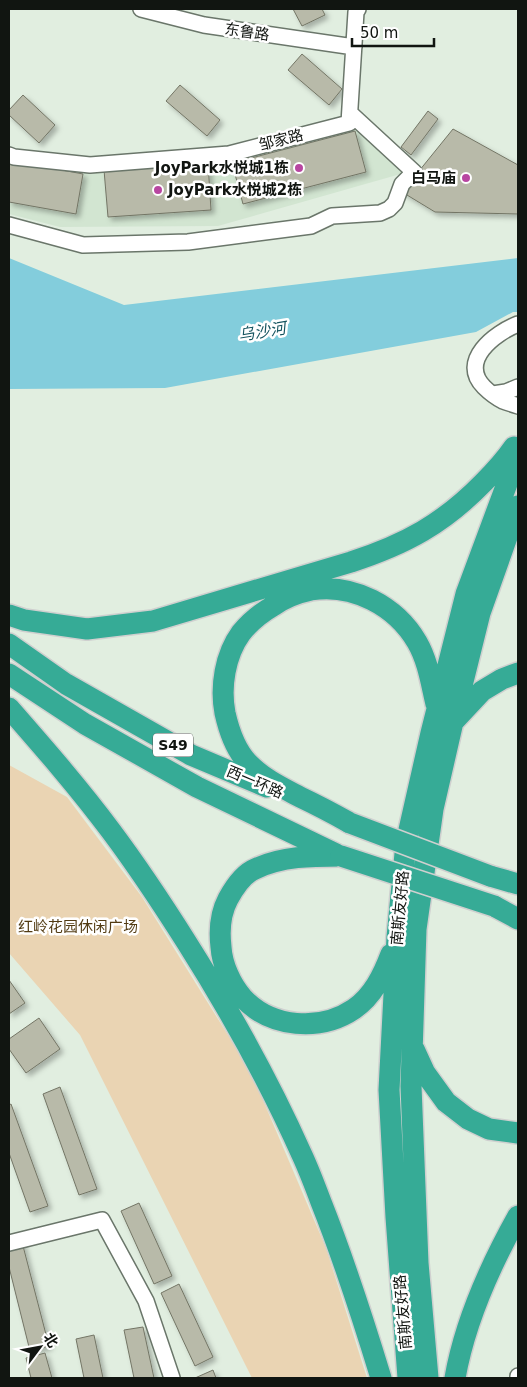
<svg xmlns="http://www.w3.org/2000/svg" width="527" height="1387" viewBox="0 0 527 1387" font-family="'DejaVu Sans','Noto Sans SC',sans-serif">
	<style>
		.built { fill: #d2e5d1 }
		.green { fill: #ead4b3 }
		.water { fill: #83cddc }
		.building { fill: #b8baa9; stroke: #737565; filter: url(#shadow) }
		.lines { fill: none; stroke-linecap: round; stroke-linejoin: round }
		.minor-casing { stroke: #6a766a; stroke-width: 18 }
		.highway-casing { stroke: #cfd0cf; stroke-width: 24 }
		.minor { stroke: #fff; stroke-width: 15 }
		.highway { stroke: #36ab96; stroke-width: 21 }
		.highway-bridge-casing { stroke: #cfd0cf; stroke-width: 24; stroke-linecap: butt }
		.highway-bridge { stroke: #36ab96; stroke-width: 21 }
		.poi-dot { fill: #b846a1; stroke: #fff; stroke-width: 2 }
		.labels { text-anchor: middle; stroke-width: 5; stroke-linejoin: round; paint-order: stroke }
		.shield { fill: #fff; stroke: #585b58; stroke-width: 1 }
		.shield-label { font-size: 14px; font-weight: bold; fill: #111511 }
		.street-label { font-size: 15px; fill: #111511; stroke: #fff }
		.poi-label { font-size: 15px; font-weight: bold; fill: #111511; stroke: #fff; text-anchor: end }
		.park-label { font-size: 15px; fill: #523b13; stroke: #fff }
		.water-label { font-size: 16px; font-style: italic; fill: #15545f; stroke: #fff }
	</style>
	<defs>
		<filter id="shadow"><feDropShadow dx="3.5" dy="3.5" stdDeviation="2.5" flood-color="#0004"/></filter>
	</defs>
	<rect width="100%" height="100%" fill="#e1eee0"/>
	<!-- built -->
	<path class="built" d="M 356,123 L 404,173 L 218,226 L 60,227 L 9,214 L 9,157 L 226,159 Z"/>
	<!-- green -->
	<path class="green" d="M 9,765 L 67,797 L 142,897 L 251,1072 L 326,1248 L 367,1378 L 252,1378 L 80,1035 L 9,953 Z"/>
	<!-- water -->
	<path class="water" d="M 9,258 L 124,305 L 518,258 L 518,312 L 513,312 L 476,332 L 165,388 L 9,389 Z"/>
	<!-- building -->
	<path class="building" d="M 293,9 L 322,9 L 325,15 L 302,26 Z
		M 302,54 L 342,89 L 329,105 L 288,70 Z
		M 180,85 L 220,120 L 207,136 L 166,101 Z
		M 23,95 L 55,125 L 39,143 L 9,115 L 9,110 Z
		M 428,111 L 438,119 L 411,155 L 401,147 Z
		M 453,129 L 518,165 L 518,214 L 435,212 L 402,192 Z
		M 355,131 L 366,172 L 243,204 L 232,163 Z
		M 9,160 L 83,174 L 76,214 L 9,202 Z
		M 208,163 L 211,210 L 108,217 L 104,170 Z
		M 9,980 L 25,1003 L 9,1014 Z
		M 39,1018 L 60,1049 L 26,1073 L 9,1049 L 9,1039 Z
		M 60,1087 L 97,1189 L 79,1195 L 43,1094 Z
		M 11,1104 L 48,1206 L 30,1212 L 9,1153 L 9,1105 Z
		M 139,1203 L 172,1276 L 154,1284 L 121,1211 Z
		M 22,1242 L 49,1346 L 30,1351 L 9,1267 L 9,1245 Z
		M 179,1284 L 213,1357 L 195,1366 L 161,1293 Z
		M 143,1327 L 154,1378 L 134,1378 L 124,1330 Z
		M 94,1335 L 103,1378 L 84,1378 L 76,1339 Z
		M 45,1353 L 52,1378 L 31,1378 L 26,1358 Z
		M 213,1370 L 216,1378 L 195,1378 Z"/>
	<g class="lines">
		<!-- minor casing -->
		<g class="minor-casing">
			<path id="minor" d="M 141,9 L 204,25 L 354,47
				M 9,155 L 14,157 L 90,165 L 229,154 L 349,123 L 356,12 L 358,9
				M 9,225 L 83,245 L 188,242 L 311,226 L 332,216 L 380,213 L 389,209 L 395,203 L 402,184 L 414,172 L 350,113
				M 518,324 C 495,333 458,361 484,387 C 489,392 497,398 503,401 C 508,403 513,404 518,406
				M 493,394 L 506,392 L 518,387
				M 9,1243 L 102,1220 L 146,1301 L 172,1378
				M 518,1378 L 518,1376"/>
		</g>
		<!-- highway casing -->
		<g class="highway-casing">
			<path id="highway" d="M 9,615 L 24,620 L 87,629 L 153,621 L 351,562 C 406,544 443,524 484,482 C 495,471 505,460 514,447
				M 9,644 L 66,684 L 191,755 L 267,787
				M 9,674 L 85,724 L 197,787 L 336,854
				M 9,708 C 44,748 79,788 111,831 C 138,867 163,905 187,943 C 230,1011 269,1081 302,1155 C 309,1170 315,1186 321,1202 C 344,1260 363,1319 381,1378
				M 453,722 L 482,691 L 502,679 L 518,673
				M 350,823 C 334,814 317,805 300,797 C 281,787 264,779 249,764 C 235,750 229,731 225,713 C 220,687 225,655 241,633 C 250,622 261,613 273,606 C 284,598 297,593 311,590 C 353,583 396,606 417,642 C 428,661 431,683 436,704
				M 341,856 C 312,856 282,856 255,869 C 243,874 234,888 228,899 C 220,914 219,930 221,947 C 222,964 231,985 243,998 C 271,1028 320,1032 354,1009 C 373,996 383,975 391,954
				M 490,876 L 518,884
				M 494,906 L 518,919
				M 414,1049 L 425,1073 L 446,1102 L 468,1119 L 489,1129 L 518,1133
				M 408,1378 L 396,1217 L 389,1090 L 397,937 L 406,843 L 431,733 L 466,594 L 518,454
				M 428,1378 L 418,1263 L 411,1086 L 416,929 L 433,809 L 453,722 L 480,613 L 518,506
				M 455,1378 C 465,1321 490,1266 518,1216"/>
		</g>
		<!-- minor -->
		<use href="#minor" class="minor"/>
		<!-- highway -->
		<use href="#highway" class="highway"/>
		<!-- highway-bridge casing -->
		<g class="highway-bridge-casing">
			<path id="highway-bridge" d="M 350,823 L 490,876
				M 341,856 L 494,906"/>
		</g>
		<!-- highway-bridge -->
		<use href="#highway-bridge" class="highway-bridge"/>
	</g>
	<!-- markers -->
	<g class="poi-dot">
		<circle cx="299" cy="168" r="5"/>
		<circle cx="466" cy="178" r="5"/>
		<circle cx="158" cy="190" r="5"/>
	</g>
	<g class="labels">
		<!-- shield labels -->
		<rect class="shield" x="153" y="733.5" width="40" height="23" rx="4"/>
		<g class="shield-label">
			<text x="173" y="750">S49</text>
		</g>
		<!-- street labels -->
		<g class="street-label">
			<text transform="translate(247 32) rotate(8)" y="5">东鲁路</text>
			<text transform="translate(281 140) rotate(-14)" y="5">邹家路</text>
			<text transform="translate(255 782) rotate(23)" y="5">西一环路</text>
			<text transform="translate(400 908) rotate(-85)" y="5">南斯友好路</text>
			<text transform="translate(403 1312) rotate(-95)" y="5">南斯友好路</text>
		</g>
		<!-- poi labels -->
		<g class="poi-label">
			<text x="289" y="173">JoyPark水悦城1栋</text>
			<text x="456" y="183">白马庙</text>
			<text x="168" y="195" text-anchor="start">JoyPark水悦城2栋</text>
		</g>
		<!-- park labels -->
		<g class="park-label">
			<text x="78" y="932">红岭花园休闲广场</text>
		</g>
		<!-- water labels -->
		<g class="water-label">
			<text transform="translate(262 331) rotate(-9)" y="6">乌沙河</text>
		</g>
	</g>
	<!-- border -->
	<rect width="527" height="1387" fill="none" stroke="#111511" stroke-width="20"/>
	<!-- north arrow -->
	<g transform="translate(40 1347) rotate(58)" stroke="#ffffff" stroke-width="4" paint-order="stroke">
	<path d="M0-4L9 19L0 12L-9 19Z" fill="#111511"/>
	<text y="-8" font-size="14" font-weight="bold" text-anchor="middle" fill="#111511">北</text>
	</g>
	<!-- scale -->
	<path d="M352 38v8h82v-8" fill="none" stroke="#111511" stroke-width="2.5"/>
	<text x="360" y="38" font-size="15" fill="#111511" stroke="#ffffff" stroke-width="4" paint-order="stroke">50 m</text>
</svg>
